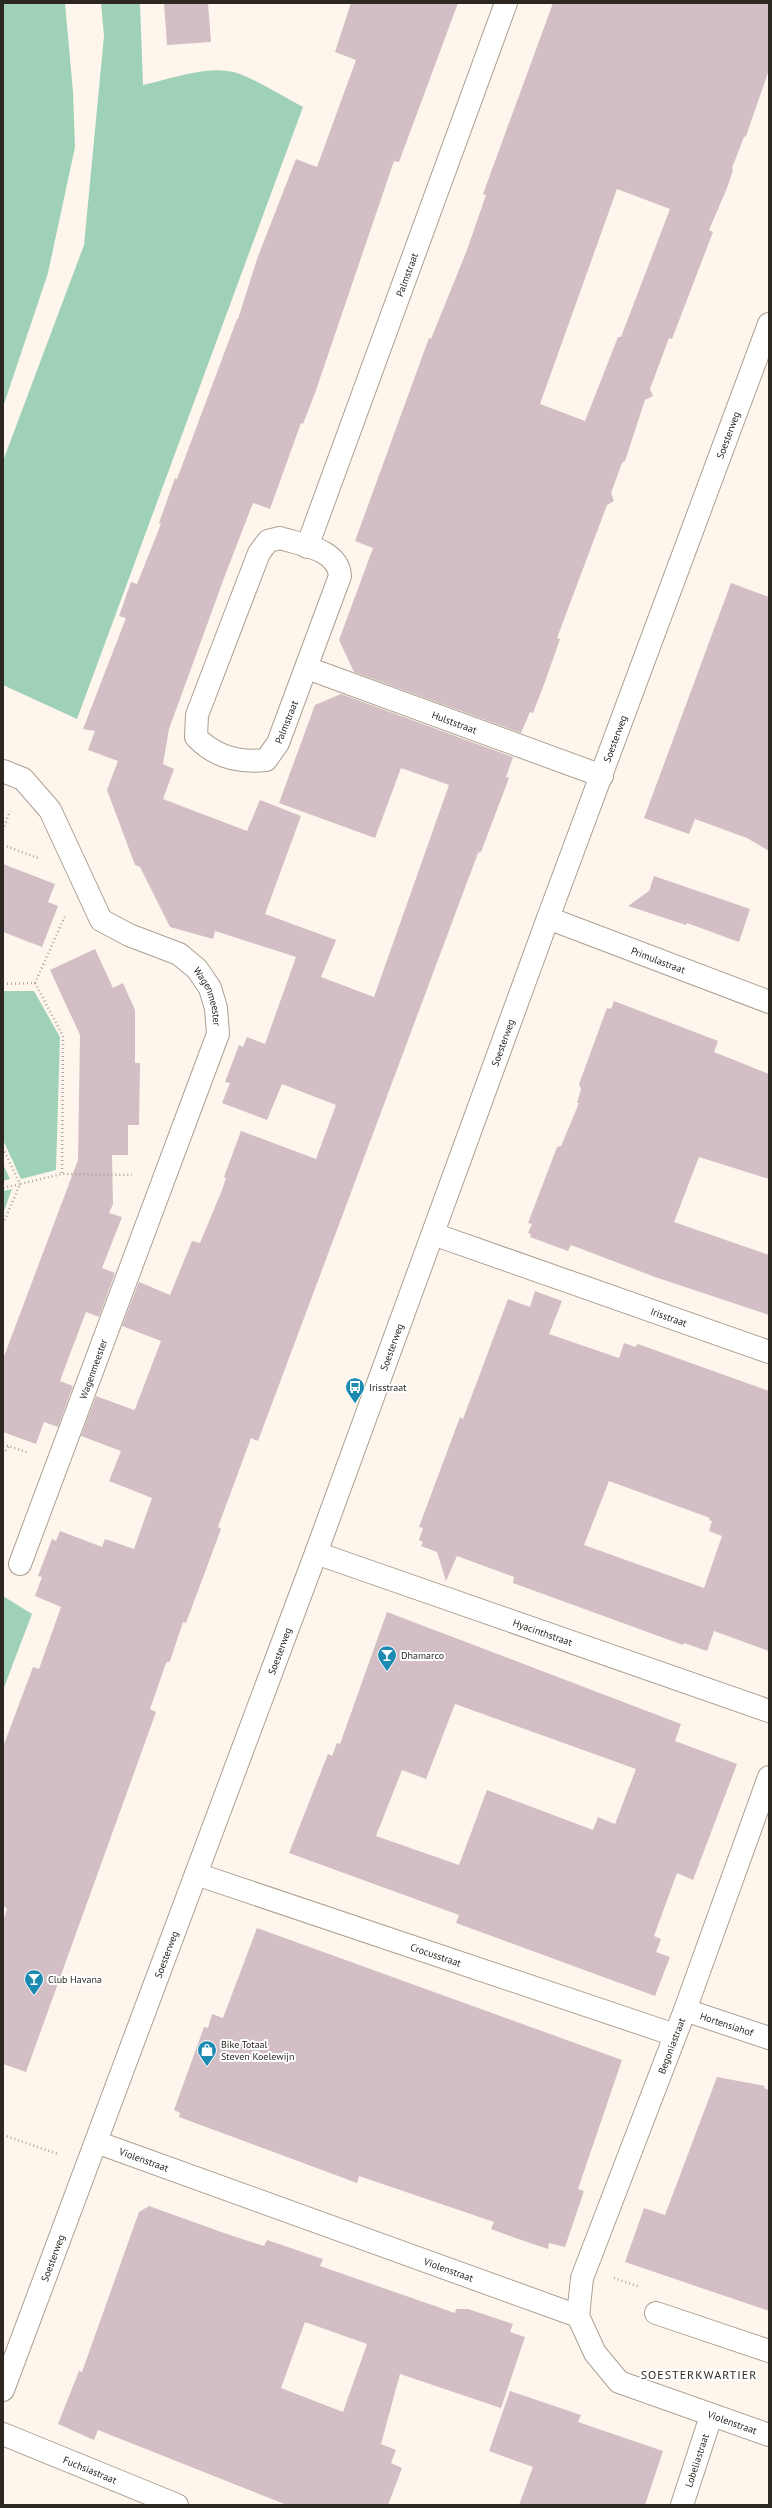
<svg xmlns="http://www.w3.org/2000/svg" width="772" height="2508" viewBox="0 0 772 2508" font-family="'PT Sans',sans-serif">
	<style>
		.green { fill: #9fd1b7 }
		.building { fill: #d2bec4; fill-rule: evenodd }
		.lines { fill: none; stroke-linecap: round; stroke-linejoin: round }
		.pedestrian-casing { stroke: #aca092; stroke-width: 24 }
		.minor-casing { stroke: #aca092; stroke-width: 24 }
		.path { stroke: #ada69e; stroke-width: 2.5; stroke-dasharray: 1 3; stroke-linecap: butt }
		.pedestrian { stroke: #fff; stroke-width: 22 }
		.minor { stroke: #fff; stroke-width: 22 }
		.labels { text-anchor: middle; stroke-width: 4; stroke-linejoin: round; paint-order: stroke }
		.street-label { font-size: 10px; fill: #2c2721; stroke: #fff }
		.poi-label { font-size: 10px; fill: #2c2721; stroke: #fff; text-anchor: start }
		.quarter-label { font-size: 12px; letter-spacing: 1px; fill: #2c2721; stroke: #fff }
	</style>
	<rect width="100%" height="100%" fill="#fef6ed"/>
	<!-- green -->
	<path class="green" d="M 3,3 L 65,3 L 73,92 L 75,147 L 48,273 L 3,407 Z
		M 101,3 L 140,3 L 143,85 C 171,79 208,64 237,73 C 259,81 282,96 303,107 L 77,719 L 3,685 L 3,461 L 84,245 L 104,36 Z
		M 3,991 L 34,991 L 60,1037 L 56,1170 L 21,1179 L 3,1140 Z
		M 3,1164 L 10,1179 L 3,1181 Z
		M 12,1189 L 3,1214 L 3,1191 Z
		M 3,1596 L 32,1614 L 3,1690 Z"/>
	<!-- building -->
	<path class="building" d="M 164,3 L 208,3 L 211,42 L 167,45 Z
		M 351,3 L 458,3 L 399,162 L 394,161 L 315,393 L 303,424 L 301,423 L 270,509 L 253,503 L 227,570 L 169,729 L 163,764 L 174,769 L 163,799 L 247,831 L 260,800 L 301,816 L 265,914 L 336,940 L 321,977 L 374,997 L 449,785 L 401,768 L 375,838 L 279,803 L 315,705 L 341,694 L 513,757 L 506,777 L 509,778 L 481,852 L 478,853 L 258,1441 L 251,1438 L 218,1527 L 221,1529 L 186,1623 L 183,1622 L 170,1661 L 166,1663 L 150,1709 L 156,1712 L 26,2072 L 3,2064 L 3,1921 L 7,1909 L 3,1905 L 3,1747 L 33,1667 L 39,1669 L 61,1607 L 35,1596 L 42,1577 L 38,1576 L 52,1539 L 56,1541 L 60,1531 L 102,1547 L 105,1539 L 134,1549 L 152,1498 L 109,1481 L 121,1451 L 81,1436 L 96,1396 L 134,1410 L 135,1409 L 161,1341 L 122,1326 L 139,1282 L 170,1295 L 192,1241 L 200,1243 L 222,1190 L 226,1178 L 224,1177 L 241,1131 L 316,1159 L 336,1105 L 282,1084 L 267,1120 L 222,1103 L 230,1083 L 225,1082 L 239,1045 L 243,1047 L 247,1037 L 265,1044 L 296,957 L 215,931 L 213,939 L 170,927 L 140,867 L 135,865 L 107,790 L 118,761 L 88,750 L 95,731 L 83,729 L 126,618 L 119,616 L 131,582 L 137,584 L 161,524 L 159,523 L 175,478 L 177,479 L 237,319 L 238,319 L 257,259 L 296,159 L 317,167 L 356,60 L 335,52 Z
		M 553,3 L 769,3 L 769,70 L 746,136 L 744,137 L 732,168 L 733,170 L 727,188 L 709,230 L 713,232 L 672,339 L 669,338 L 650,389 L 653,396 L 645,400 L 625,461 L 622,463 L 611,493 L 614,501 L 607,505 L 557,638 L 560,639 L 546,679 L 533,713 L 530,712 L 521,733 L 354,672 L 339,640 L 373,548 L 355,541 L 429,338 L 431,339 L 467,250 L 486,195 L 483,194 ZM 617,189 L 670,209 L 621,337 L 618,337 L 585,421 L 540,404 Z
		M 731,583 L 769,597 L 769,851 L 747,838 L 695,819 L 689,834 L 644,818 Z
		M 3,864 L 55,884 L 48,902 L 58,906 L 42,947 L 3,932 Z
		M 654,876 L 750,909 L 739,942 L 687,923 L 686,925 L 628,906 L 649,891 Z
		M 95,949 L 113,988 L 123,983 L 135,1010 L 135,1063 L 140,1063 L 139,1125 L 128,1125 L 128,1155 L 112,1155 L 113,1204 L 109,1213 L 122,1217 L 102,1268 L 115,1273 L 99,1317 L 86,1312 L 70,1354 L 60,1381 L 73,1386 L 58,1427 L 44,1422 L 36,1444 L 3,1432 L 3,1359 L 78,1160 L 80,1035 L 50,970 Z
		M 614,1001 L 718,1041 L 714,1052 L 769,1074 L 769,1179 L 699,1157 L 674,1222 L 769,1255 L 769,1315 L 655,1277 L 571,1245 L 568,1251 L 530,1237 L 531,1234 L 528,1233 L 532,1224 L 528,1223 L 557,1147 L 561,1146 L 579,1103 L 577,1103 L 581,1089 L 579,1084 L 607,1008 L 611,1009 Z
		M 535,1291 L 562,1301 L 549,1334 L 619,1358 L 624,1343 L 635,1347 L 638,1344 L 769,1391 L 769,1651 L 714,1631 L 707,1651 L 684,1643 L 683,1645 L 513,1583 L 514,1577 L 457,1556 L 446,1581 L 437,1552 L 421,1546 L 423,1542 L 419,1540 L 423,1528 L 419,1527 L 460,1417 L 463,1419 L 508,1299 L 530,1307 ZM 609,1481 L 710,1518 L 709,1520 L 712,1521 L 709,1531 L 722,1536 L 704,1588 L 584,1545 Z
		M 387,1612 L 681,1724 L 675,1741 L 737,1764 L 693,1880 L 677,1873 L 654,1936 L 661,1939 L 656,1952 L 670,1957 L 655,1996 L 456,1923 L 459,1915 L 289,1853 L 328,1754 L 332,1756 L 337,1743 L 340,1744 ZM 455,1704 L 636,1769 L 615,1824 L 598,1817 L 593,1830 L 487,1790 L 459,1865 L 376,1836 L 402,1770 L 426,1779 Z
		M 257,1928 L 622,2060 L 578,2189 L 584,2191 L 565,2247 L 549,2243 L 548,2249 L 524,2241 L 491,2229 L 494,2222 L 359,2176 L 357,2183 L 179,2117 L 180,2113 L 174,2110 L 204,2027 L 208,2028 L 212,2014 L 223,2018 Z
		M 717,2077 L 765,2086 L 764,2088 L 769,2090 L 769,2311 L 625,2262 L 644,2208 L 665,2215 Z
		M 149,2206 L 224,2233 L 264,2246 L 267,2240 L 323,2259 L 320,2266 L 455,2313 L 456,2309 L 468,2309 L 513,2324 L 510,2332 L 525,2337 L 501,2408 L 400,2374 L 381,2444 L 396,2450 L 391,2463 L 402,2468 L 388,2505 L 287,2505 L 98,2430 L 94,2440 L 58,2424 L 79,2371 L 82,2372 L 139,2212 ZM 305,2322 L 367,2344 L 343,2412 L 281,2388 Z
		M 510,2391 L 581,2415 L 578,2422 L 663,2451 L 645,2505 L 519,2505 L 533,2467 L 489,2451 Z"/>
	<g class="lines">
		<!-- pedestrian casing -->
		<g class="pedestrian-casing">
			<g id="pedestrian">
				<path id="s1" d="M 685,2010 L 769,2038"/>
			</g>
		</g>
		<!-- minor casing -->
		<g class="minor-casing">
			<g id="minor">
				<path d="M 280,538 C 302,545 338,549 340,576 L 278,743 L 266,760 C 239,763 215,757 196,737 L 197,715 L 259,553 L 268,541 Z"/>
				<path id="s2" d="M 307,547 L 506,3"/>
				<path id="s3" d="M 307,668 L 602,776"/>
				<path id="s4" d="M 3,771 L 23,779 L 50,810 L 101,920 L 129,935 L 179,954 L 197,969 L 210,988 L 216,1008 L 218,1034 L 20,1564"/>
				<path id="s5" d="M 548,918 L 769,1002"/>
				<path id="s6" d="M 433,1234 L 769,1352"/>
				<path id="s7" d="M 316,1553 L 769,1711"/>
				<path id="s8" d="M 196,1874 L 675,2035"/>
				<path id="s9" d="M 96,2142 L 578,2316 L 595,2353 L 619,2382 L 769,2435"/>
				<path d="M 656,2313 L 769,2351"/>
				<path id="s10" d="M 578,2316 L 582,2278 L 685,2010 L 769,1777"/>
				<path id="s11" d="M 3,2390 L 316,1553 L 548,918 L 769,324"/>
				<path id="s12" d="M 3,2434 L 177,2505"/>
				<path id="s13" d="M 682,2505 L 711,2416"/>
			</g>
		</g>
		<!-- path -->
		<path class="path" d="M 3,830 L 10,811
			M 3,845 L 38,858
			M 35,983 L 63,1036 L 62,1174
			M 3,984 L 35,983 L 65,916
			M 3,1148 L 20,1184 L 3,1188
			M 3,1224 L 20,1184 L 62,1174 L 132,1175
			M 3,1444 L 29,1453
			M 3,1454 L 9,1446
			M 3,2135 L 58,2154
			M 614,2278 L 640,2287"/>
		<!-- pedestrian -->
		<use href="#pedestrian" class="pedestrian"/>
		<!-- minor -->
		<use href="#minor" class="minor"/>
	</g>
	<!-- icons -->
	<defs>
		<g id="bus-pin" transform="scale(1)"><path d="M0 17L-7.5 6A9.5 9.5 0 1 1 7.5 6Z" fill="#1d8bb1" stroke="#fff"/><path d="M-5-6H5V4H4V6H2V4H-2V6H-4V4H-5ZM-3.5-4V0h7V-4ZM-3.5 1.2v1.5H-2V1.2ZM2 1.2v1.5H3.5V1.2Z" fill="#fff"/></g>
		<g id="bar-pin" transform="scale(1)"><path d="M0 17L-7.5 6A9.5 9.5 0 1 1 7.5 6Z" fill="#1d8bb1" stroke="#fff"/><path d="M-6-5H6L.8 .8V4.5H3.5V6h-7V4.5H-.8V.8Z" fill="#fff"/></g>
		<g id="shop-pin" transform="scale(1)"><path d="M0 17L-7.5 6A9.5 9.5 0 1 1 7.5 6Z" fill="#1d8bb1" stroke="#fff"/><path d="M-5-2.5h2.3a2.7 3.5 0 0 1 5.4 0H5L5.5 6h-11ZM-1.5-2.5h3a1.5 2.3 0 0 0-3 0Z" fill="#fff"/></g>
	</defs>
	<g fill-rule="evenodd">
		<use href="#bus-pin" x="355" y="1387"/>
		<use href="#bar-pin" x="387" y="1655"/>
		<use href="#bar-pin" x="34" y="1979"/>
		<use href="#shop-pin" x="207" y="2050"/>
	</g>
	<g class="labels">
		<!-- street labels -->
		<g class="street-label">
			<text dy="4" stroke="none"><textPath href="#s2" startOffset="290">Palmstraat</textPath></text>
			<text dy="4" stroke="none"><textPath href="#s11" startOffset="2085">Soesterweg</textPath></text>
			<text transform="translate(286 722) rotate(-68)" y="4">Palmstraat</text>
			<text dy="4" stroke="none"><textPath href="#s3" startOffset="157">Hulststraat</textPath></text>
			<text dy="4" stroke="none"><textPath href="#s11" startOffset="1761">Soesterweg</textPath></text>
			<text dy="4" stroke="none"><textPath href="#s5" startOffset="118">Primulastraat</textPath></text>
			<text dy="4" stroke="none"><textPath href="#s4" startOffset="323">Wagenmeester</textPath></text>
			<text dy="4" stroke="none"><textPath href="#s11" startOffset="1437">Soesterweg</textPath></text>
			<text dy="4" stroke="none"><textPath href="#s6" startOffset="250">Irisstraat</textPath></text>
			<text dy="4" stroke="none"><textPath href="#s11" startOffset="1113">Soesterweg</textPath></text>
			<text transform="translate(93 1369) rotate(-70)" y="4">Wagenmeester</text>
			<text dy="4" stroke="none"><textPath href="#s7" startOffset="240">Hyacinthstraat</textPath></text>
			<text dy="4" stroke="none"><textPath href="#s11" startOffset="789">Soesterweg</textPath></text>
			<text dy="4" stroke="none"><textPath href="#s11" startOffset="465">Soesterweg</textPath></text>
			<text dy="4" stroke="none"><textPath href="#s8" startOffset="253">Crocusstraat</textPath></text>
			<text dy="4" stroke="none"><textPath href="#s1" startOffset="44">Hortensiahof</textPath></text>
			<text dy="4" stroke="none"><textPath href="#s10" startOffset="287">Begoniastraat</textPath></text>
			<text dy="4" stroke="none"><textPath href="#s9" startOffset="51">Violenstraat</textPath></text>
			<text dy="4" stroke="none"><textPath href="#s11" startOffset="141">Soesterweg</textPath></text>
			<text dy="4" stroke="none"><textPath href="#s9" startOffset="375">Violenstraat</textPath></text>
			<text dy="4" stroke="none"><textPath href="#s9" startOffset="711">Violenstraat</textPath></text>
			<text dy="4" stroke="none"><textPath href="#s13" startOffset="47">Lobeliastraat</textPath></text>
			<text dy="4" stroke="none"><textPath href="#s12" startOffset="94">Fuchsiastraat</textPath></text>
		</g>
		<!-- poi labels -->
		<g class="poi-label">
			<text x="369" y="1391">Irisstraat</text>
			<text x="401" y="1659">Dhamarco</text>
			<text x="48" y="1983">Club Havana</text>
			<text x="221" y="2048">Bike Totaal<tspan x="221" dy="12">Steven Koelewijn</tspan></text>
		</g>
		<!-- quarter labels -->
		<g class="quarter-label">
			<text x="699" y="2379">SOESTERKWARTIER</text>
		</g>
	</g>
	<!-- border -->
	<rect width="772" height="2508" fill="none" stroke="#2c2721" stroke-width="8"/>
</svg>
